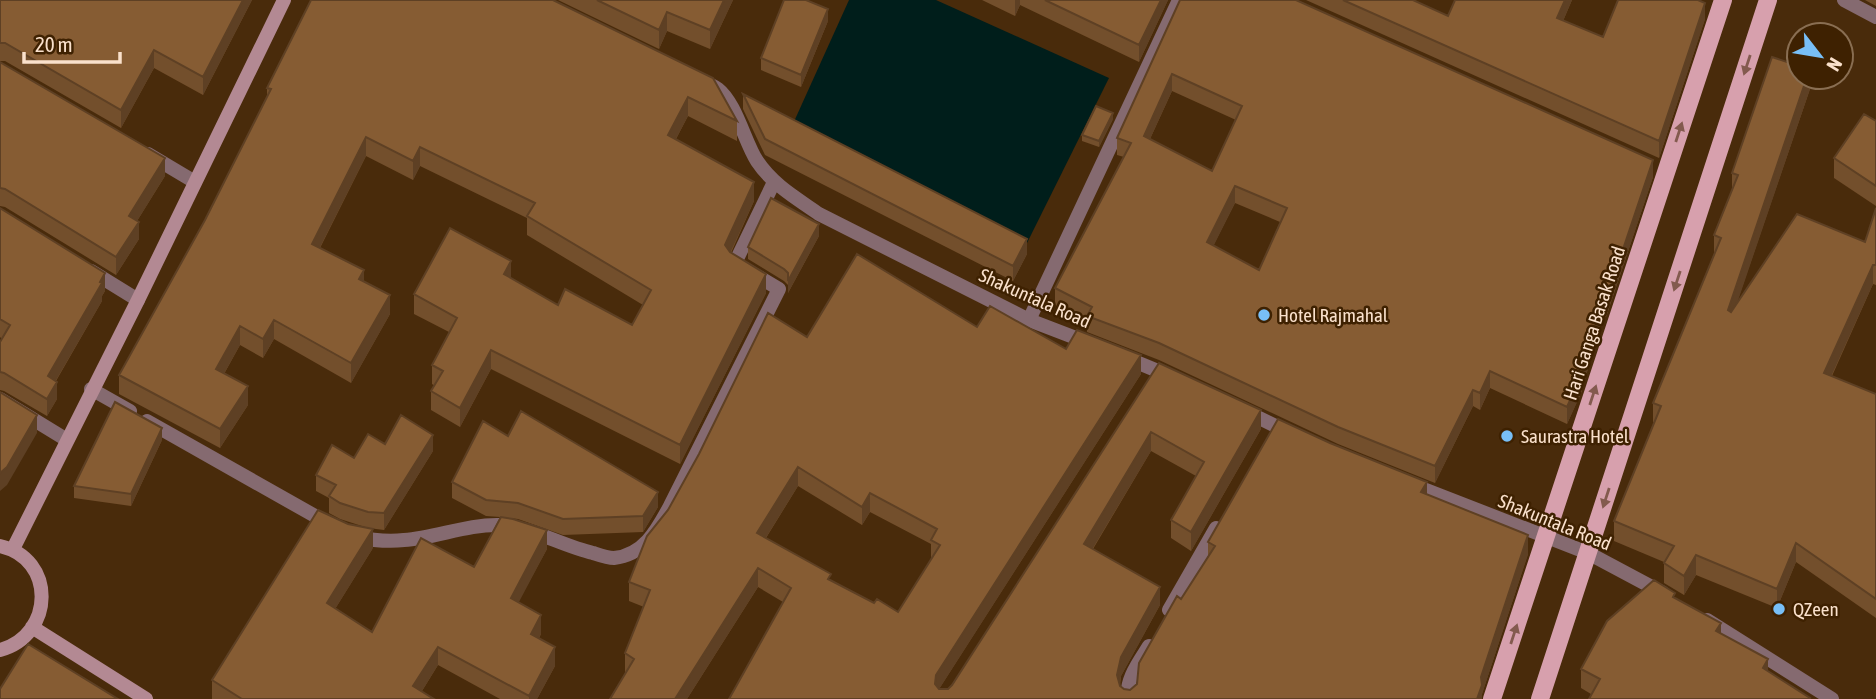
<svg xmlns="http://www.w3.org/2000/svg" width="1876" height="699" viewBox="0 0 1876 699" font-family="'Asap Condensed',sans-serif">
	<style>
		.water { fill: #001e1b }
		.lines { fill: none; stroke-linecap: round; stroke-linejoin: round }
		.street { stroke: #856a70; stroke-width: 14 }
		.secondary { stroke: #b38993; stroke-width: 14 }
		.primary { stroke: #d7a0ad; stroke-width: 18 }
		.wall { fill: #734f2c; fill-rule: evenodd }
		.shaded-wall { fill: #5e4024 }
		.building { fill: #865c33; stroke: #5e4024; stroke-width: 2; fill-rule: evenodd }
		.oneway { fill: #835a4e }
		.poi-dot { fill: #78bff7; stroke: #3e2101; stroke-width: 2.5 }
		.labels { text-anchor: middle; stroke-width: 5; stroke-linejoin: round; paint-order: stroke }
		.street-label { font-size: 19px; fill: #fae1cc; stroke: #3e2101 }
		.poi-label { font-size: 19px; fill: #fae1cc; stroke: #3e2101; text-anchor: start }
	</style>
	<rect width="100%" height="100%" fill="#492b0b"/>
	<!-- water -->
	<path class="water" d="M 849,0 L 936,0 L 1109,78 L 1026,245 L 792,126 Z"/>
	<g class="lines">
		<!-- street -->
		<path class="street" d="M 1844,0 L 1876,17
			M 704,81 C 708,84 714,86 718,89 C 736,103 745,143 757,161 C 773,185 796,198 819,214 L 1029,320 L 1089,343
			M 148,154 L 195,182
			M 91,271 L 138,300
			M 1029,320 L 1179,0
			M 1124,357 L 1170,376
			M 91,389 L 130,411
			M 0,399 L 67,440
			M 1245,411 L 1290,433
			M 147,421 L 331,525
			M 1408,483 L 1588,553 L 1663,593
			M 355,537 C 371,540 388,542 404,540 C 436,538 467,524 500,525 C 532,527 562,546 593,553 C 599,555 607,558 614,558 C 644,555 657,530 670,506 L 779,289 L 735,263 L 774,182
			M 1169,610 L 1216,528
			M 1707,620 L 1832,699
			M 1128,699 C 1125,680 1139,662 1149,646"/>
		<!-- secondary -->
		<path class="secondary" d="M 0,546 C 56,558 55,635 0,650
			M 13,549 L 138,300 L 284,0
			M 32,627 L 146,699"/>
		<!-- primary -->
		<path class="primary" d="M 1492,699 L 1723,0
			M 1540,699 L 1768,0"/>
	</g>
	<!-- wall -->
	<path class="wall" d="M 0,0 L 252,0 L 203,95 L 154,68 L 121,128 L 5,61 L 0,61 Z
		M 553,0 L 737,121 L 737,141 L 688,116 L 676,139 L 754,201 L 731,253 L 766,293 L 680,464 L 491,369 L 460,427 L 431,410 L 431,391 L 435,386 L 432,384 L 432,365 L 449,332 L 414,314 L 414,294 L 511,278 L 558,305 L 632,325 L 643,305 L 527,235 L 527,218 L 420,166 L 413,180 L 366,156 L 320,248 L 364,281 L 390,314 L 351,383 L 274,339 L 263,358 L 240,345 L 224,374 L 248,405 L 220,448 L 119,394 L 119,375 L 205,220 L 267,97 L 267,88 Z
		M 558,0 L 733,0 L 710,49 L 667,31 L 659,49 Z
		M 982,0 L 1168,0 L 1139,62 L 1020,5 L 1015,16 Z
		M 1180,0 L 1653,177 L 1606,317 L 1603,316 L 1581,393 L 1567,424 L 1490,388 L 1480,410 L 1473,406 L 1435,483 L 1338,444 L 1159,360 L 1087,332 L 1087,321 L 1055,305 L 1055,288 L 1124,157 L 1117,155 L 1117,138 ZM 1172,91 L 1236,120 L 1212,171 L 1150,139 ZM 1235,203 L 1280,222 L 1259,270 L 1213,246 Z
		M 1306,0 L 1413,0 L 1448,16 L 1455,0 L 1572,0 L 1563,21 L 1603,37 L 1705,19 L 1659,158 Z
		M 1865,0 L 1876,0 L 1876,6 Z
		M 828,21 L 801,87 L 761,70 L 761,58 Z
		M 0,62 L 165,176 L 137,221 L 139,239 L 116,275 L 5,207 L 0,206 Z
		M 1810,77 L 1810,89 L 1736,305 L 1865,242 L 1876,208 L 1876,285 L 1873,284 L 1832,376 L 1876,394 L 1876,618 L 1796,562 L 1777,608 L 1696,575 L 1684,595 L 1664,583 L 1664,562 L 1614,541 L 1614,521 L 1655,423 L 1653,422 L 1653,403 L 1714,254 L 1714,235 L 1732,190 L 1732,173 Z
		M 743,94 L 1027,254 L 1013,281 L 765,155 L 743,109 Z
		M 1113,119 L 1099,147 L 1082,141 L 1082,135 Z
		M 1876,121 L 1876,206 L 1834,178 L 1834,158 Z
		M 0,209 L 105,291 L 102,296 L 102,301 L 56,381 L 57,399 L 47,416 L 4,391 L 0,390 L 0,342 L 2,339 L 0,337 Z
		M 819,236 L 788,293 L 788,285 L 784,281 L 748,259 L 748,247 Z
		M 977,327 L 1066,349 L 1141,374 L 939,689 L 948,689 L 952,685 L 1159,363 L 1261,429 L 1191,551 L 1171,538 L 1171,520 L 1196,476 L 1151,451 L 1093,549 L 1160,605 L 1121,676 L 1120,686 L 1124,689 L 1130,690 L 1137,684 L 1181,599 L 1208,557 L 1208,542 L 1427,494 L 1528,554 L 1482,694 L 1482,699 L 729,699 L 783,602 L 758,587 L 687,699 L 610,699 L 626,673 L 625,672 L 625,653 L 644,607 L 629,601 L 629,582 L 668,510 L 807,337 ZM 798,486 L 862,525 L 870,512 L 931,544 L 931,559 L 898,612 L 874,603 L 831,580 L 766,538 Z
		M 508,436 L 658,507 L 643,532 L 563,535 L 518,519 L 509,518 L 547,549 L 518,602 L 541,634 L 539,638 L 555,666 L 537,699 L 500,699 L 438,665 L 422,691 L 434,699 L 212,699 L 212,680 L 373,548 L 335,609 L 372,632 L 474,567 L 500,517 L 486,516 L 452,498 L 452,482 Z
		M 162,440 L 131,506 L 74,498 L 74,486 Z
		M 385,444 L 433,451 L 384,530 L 368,528 L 340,519 L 329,513 L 329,498 L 316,491 L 316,475 Z
		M 1675,598 L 1768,671 L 1810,699 L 1591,694 L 1581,688 L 1581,669 Z"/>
	<!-- shaded-wall -->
	<path class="shaded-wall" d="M 243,0 L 252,0 L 203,95 L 203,77 Z
		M 724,0 L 733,0 L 710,49 L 710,30 Z
		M 1015,0 L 1020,0 L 1020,5 L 1015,16 Z
		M 1161,0 L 1168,0 L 1139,62 L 1139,45 Z
		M 1565,0 L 1572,0 L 1557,35 L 1557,18 Z
		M 1705,3 L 1705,19 L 1659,158 L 1659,141 Z
		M 828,9 L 828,21 L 801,87 L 801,75 Z
		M 667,12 L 667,31 L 659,49 L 659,30 Z
		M 154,50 L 154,68 L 121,128 L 121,110 Z
		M 1172,74 L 1172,91 L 1144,152 L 1144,136 Z
		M 1807,77 L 1810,77 L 1810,89 L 1728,330 L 1728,310 Z
		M 688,97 L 688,116 L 668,154 L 668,135 Z
		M 1113,113 L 1113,119 L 1099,147 L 1099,141 Z
		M 366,137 L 366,156 L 312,263 L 312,244 Z
		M 420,147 L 420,166 L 413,180 L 413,161 Z
		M 165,158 L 165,176 L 129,234 L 129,216 Z
		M 1653,160 L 1653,177 L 1606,317 L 1606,300 Z
		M 754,182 L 754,201 L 725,264 L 725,245 Z
		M 1235,186 L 1235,203 L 1207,259 L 1207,242 Z
		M 139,222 L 139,239 L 116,275 L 116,257 Z
		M 819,224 L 819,236 L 788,293 L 788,281 Z
		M 1027,239 L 1027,254 L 1013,281 L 1013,266 Z
		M 511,261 L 511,280 L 504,274 Z
		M 1873,265 L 1873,284 L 1824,392 L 1824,373 Z
		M 364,270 L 364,289 L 359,279 Z
		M 105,273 L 105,291 L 102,296 L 102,301 L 48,394 L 48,376 Z
		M 766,274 L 766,293 L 680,464 L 680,445 Z
		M 390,295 L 390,314 L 351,383 L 351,363 Z
		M 1603,299 L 1603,316 L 1581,393 L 1567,424 L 1567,407 Z
		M 274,320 L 274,339 L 263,358 L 263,339 Z
		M 240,326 L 240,345 L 216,388 L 216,369 Z
		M 491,350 L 491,369 L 460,427 L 460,408 Z
		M 1141,355 L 1141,374 L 936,694 L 935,699 L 936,675 Z
		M 1490,371 L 1490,388 L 1480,410 L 1480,393 Z
		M 57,382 L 57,399 L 47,416 L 47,399 Z
		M 248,386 L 248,405 L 220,448 L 220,429 Z
		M 1473,390 L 1473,406 L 1435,483 L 1435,466 Z
		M 1261,410 L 1261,429 L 1191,551 L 1191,532 Z
		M 37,415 L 37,433 L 7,485 L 0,491 L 0,473 Z
		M 162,428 L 162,440 L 131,506 L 131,494 Z
		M 1151,432 L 1151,451 L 1084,563 L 1084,544 Z
		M 433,435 L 433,451 L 384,530 L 384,513 Z
		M 798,467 L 798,486 L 757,552 L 757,533 Z
		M 1427,482 L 1427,500 L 1421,492 Z
		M 658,492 L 658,507 L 643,532 L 643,516 Z
		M 870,493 L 870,512 L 862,525 L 862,507 Z
		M 373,529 L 373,548 L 327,622 L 327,603 Z
		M 547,530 L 547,549 L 511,617 L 511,598 Z
		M 1528,535 L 1528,554 L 1482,694 L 1482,699 L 1477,699 L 1481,677 Z
		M 1796,543 L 1796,562 L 1777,608 L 1777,589 Z
		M 1696,555 L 1696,575 L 1684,595 L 1684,576 Z
		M 758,568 L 758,587 L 687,699 L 675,699 Z
		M 1160,587 L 1160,605 L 1121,676 L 1117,693 L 1117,675 L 1121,657 Z
		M 541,615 L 541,634 L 531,653 L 531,634 Z
		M 1721,623 L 1721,642 L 1716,631 Z
		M 438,647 L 438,665 L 417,699 L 413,686 Z
		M 555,647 L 555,666 L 537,699 L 529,699 L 529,696 Z
		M 1768,659 L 1768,678 L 1763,668 Z"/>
	<!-- building -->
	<path class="building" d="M 0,0 L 243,0 L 203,77 L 154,50 L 121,110 L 5,43 L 0,43 Z
		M 311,0 L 553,0 L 713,78 L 737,121 L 688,97 L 668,135 L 754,182 L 725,245 L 730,252 L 766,274 L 680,445 L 491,350 L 460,408 L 431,391 L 443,371 L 432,365 L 457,318 L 414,294 L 450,228 L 511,261 L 504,274 L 558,305 L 565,289 L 632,325 L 651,290 L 527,216 L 535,203 L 420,147 L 413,161 L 366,137 L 312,244 L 364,270 L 359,279 L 390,295 L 351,363 L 274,320 L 263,339 L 240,326 L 216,369 L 248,386 L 220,429 L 119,375 L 205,220 L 271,89 L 267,88 Z
		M 597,0 L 724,0 L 710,30 L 667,12 L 659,30 Z
		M 784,0 L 806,0 L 828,9 L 801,75 L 761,58 Z
		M 1045,0 L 1161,0 L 1139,45 Z
		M 1180,0 L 1296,0 L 1653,160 L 1606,300 L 1603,299 L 1581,376 L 1567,407 L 1490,371 L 1480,393 L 1473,390 L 1435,466 L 1338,427 L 1159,343 L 1087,316 L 1092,307 L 1055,288 L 1131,143 L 1117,138 ZM 1172,74 L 1242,106 L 1212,171 L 1144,136 ZM 1235,186 L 1287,208 L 1259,270 L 1207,242 Z
		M 1343,0 L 1413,0 L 1448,16 L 1455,0 L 1565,0 L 1557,18 L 1603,37 L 1618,0 L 1698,0 L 1705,3 L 1659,141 Z
		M 1772,57 L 1799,66 L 1799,77 L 1807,77 L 1728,310 L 1731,312 L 1797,214 L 1865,242 L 1876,208 L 1876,265 L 1873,265 L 1824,373 L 1876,394 L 1876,599 L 1796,543 L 1777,589 L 1696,555 L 1684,576 L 1664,563 L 1674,546 L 1614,521 L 1661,406 L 1653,403 L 1721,238 L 1714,235 L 1738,175 L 1732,173 Z
		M 0,62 L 165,158 L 129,216 L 139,222 L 116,257 L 5,189 L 0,188 Z
		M 743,94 L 1027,239 L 1013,266 L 765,139 Z
		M 1096,106 L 1113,113 L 1099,141 L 1082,135 Z
		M 1864,114 L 1876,121 L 1876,186 L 1834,158 Z
		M 771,198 L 819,224 L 788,281 L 788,273 L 784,269 L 748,247 Z
		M 0,208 L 105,273 L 100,282 L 102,283 L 48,376 L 57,382 L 47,399 L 4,373 L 0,372 L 0,342 L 10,325 L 0,319 Z
		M 857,254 L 977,327 L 990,306 L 1066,349 L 1077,330 L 1141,355 L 936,675 L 935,684 L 939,689 L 948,689 L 952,685 L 1159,363 L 1261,410 L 1191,532 L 1171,520 L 1204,462 L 1151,432 L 1084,544 L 1160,587 L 1121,657 L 1117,675 L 1120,686 L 1124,689 L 1130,690 L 1137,684 L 1139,663 L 1177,596 L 1181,599 L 1215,546 L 1208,542 L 1278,419 L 1330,443 L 1427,482 L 1421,492 L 1528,535 L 1481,677 L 1482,685 L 1477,699 L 729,699 L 791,588 L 758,568 L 675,699 L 610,699 L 634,659 L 625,653 L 650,590 L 629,582 L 647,536 L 668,510 L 699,454 L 768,313 L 807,337 ZM 798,467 L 862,507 L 870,493 L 937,529 L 931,540 L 940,545 L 898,612 L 877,599 L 874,603 L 828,579 L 831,574 L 757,533 Z
		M 0,392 L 37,415 L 7,467 L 0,473 Z
		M 115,402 L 162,428 L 131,494 L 74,486 Z
		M 521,411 L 658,492 L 643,516 L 563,519 L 518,503 L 486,500 L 452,482 L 483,421 L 508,436 Z
		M 401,415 L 433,435 L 384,513 L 368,512 L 340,503 L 329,496 L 336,485 L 316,475 L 332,445 L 354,458 L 368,434 L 385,444 Z
		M 318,510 L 348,524 L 373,529 L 327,603 L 372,632 L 421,538 L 474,567 L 501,517 L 513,519 L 547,530 L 511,598 L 541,615 L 531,634 L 555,647 L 529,696 L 438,647 L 413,686 L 434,699 L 242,699 L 212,680 Z
		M 1654,580 L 1675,593 L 1673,597 L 1721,623 L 1716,631 L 1768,659 L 1763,668 L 1810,698 L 1809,699 L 1589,699 L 1600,679 L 1581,669 L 1607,621 Z
		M 28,644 L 118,699 L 0,699 L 0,689 Z"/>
	<!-- one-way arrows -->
	<defs><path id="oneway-solid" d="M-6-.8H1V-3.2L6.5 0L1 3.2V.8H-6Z" transform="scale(1.75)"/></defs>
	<g class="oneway">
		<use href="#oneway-solid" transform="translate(1747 65) rotate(108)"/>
		<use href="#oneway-solid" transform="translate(1679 132) rotate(-72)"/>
		<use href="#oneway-solid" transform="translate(1677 281) rotate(108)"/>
		<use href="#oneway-solid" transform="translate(1593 395) rotate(-72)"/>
		<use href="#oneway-solid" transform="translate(1606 498) rotate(108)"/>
		<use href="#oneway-solid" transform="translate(1514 634) rotate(-72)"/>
	</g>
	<!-- markers -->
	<g class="poi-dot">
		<circle cx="1264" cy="315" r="7"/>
		<circle cx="1507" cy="436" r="7"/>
		<circle cx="1779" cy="609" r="7"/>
	</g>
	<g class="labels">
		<!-- street labels -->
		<g class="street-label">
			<text transform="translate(1035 298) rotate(24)" y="7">Shakuntala Road</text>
			<text transform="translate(1594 323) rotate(-72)" y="7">Hari Ganga Basak Road</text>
			<text transform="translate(1555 522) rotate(22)" y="7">Shakuntala Road</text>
		</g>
		<!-- poi labels -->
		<g class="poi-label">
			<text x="1278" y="322">Hotel Rajmahal</text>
			<text x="1521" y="443">Saurastra Hotel</text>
			<text x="1793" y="616">QZeen</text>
		</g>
	</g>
	<!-- north arrow -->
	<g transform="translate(1820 56) rotate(121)"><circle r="33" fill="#3e2101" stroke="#896e52" stroke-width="2"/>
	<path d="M0-5L12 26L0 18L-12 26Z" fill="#78bff7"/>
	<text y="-10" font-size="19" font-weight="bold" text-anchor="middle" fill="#fae1cc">N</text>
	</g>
	<!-- scale -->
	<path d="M24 52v10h96v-10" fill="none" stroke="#fae1cc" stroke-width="3.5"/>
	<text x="35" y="52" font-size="21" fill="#fae1cc" stroke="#3e2101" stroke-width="5" paint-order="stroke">20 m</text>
</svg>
